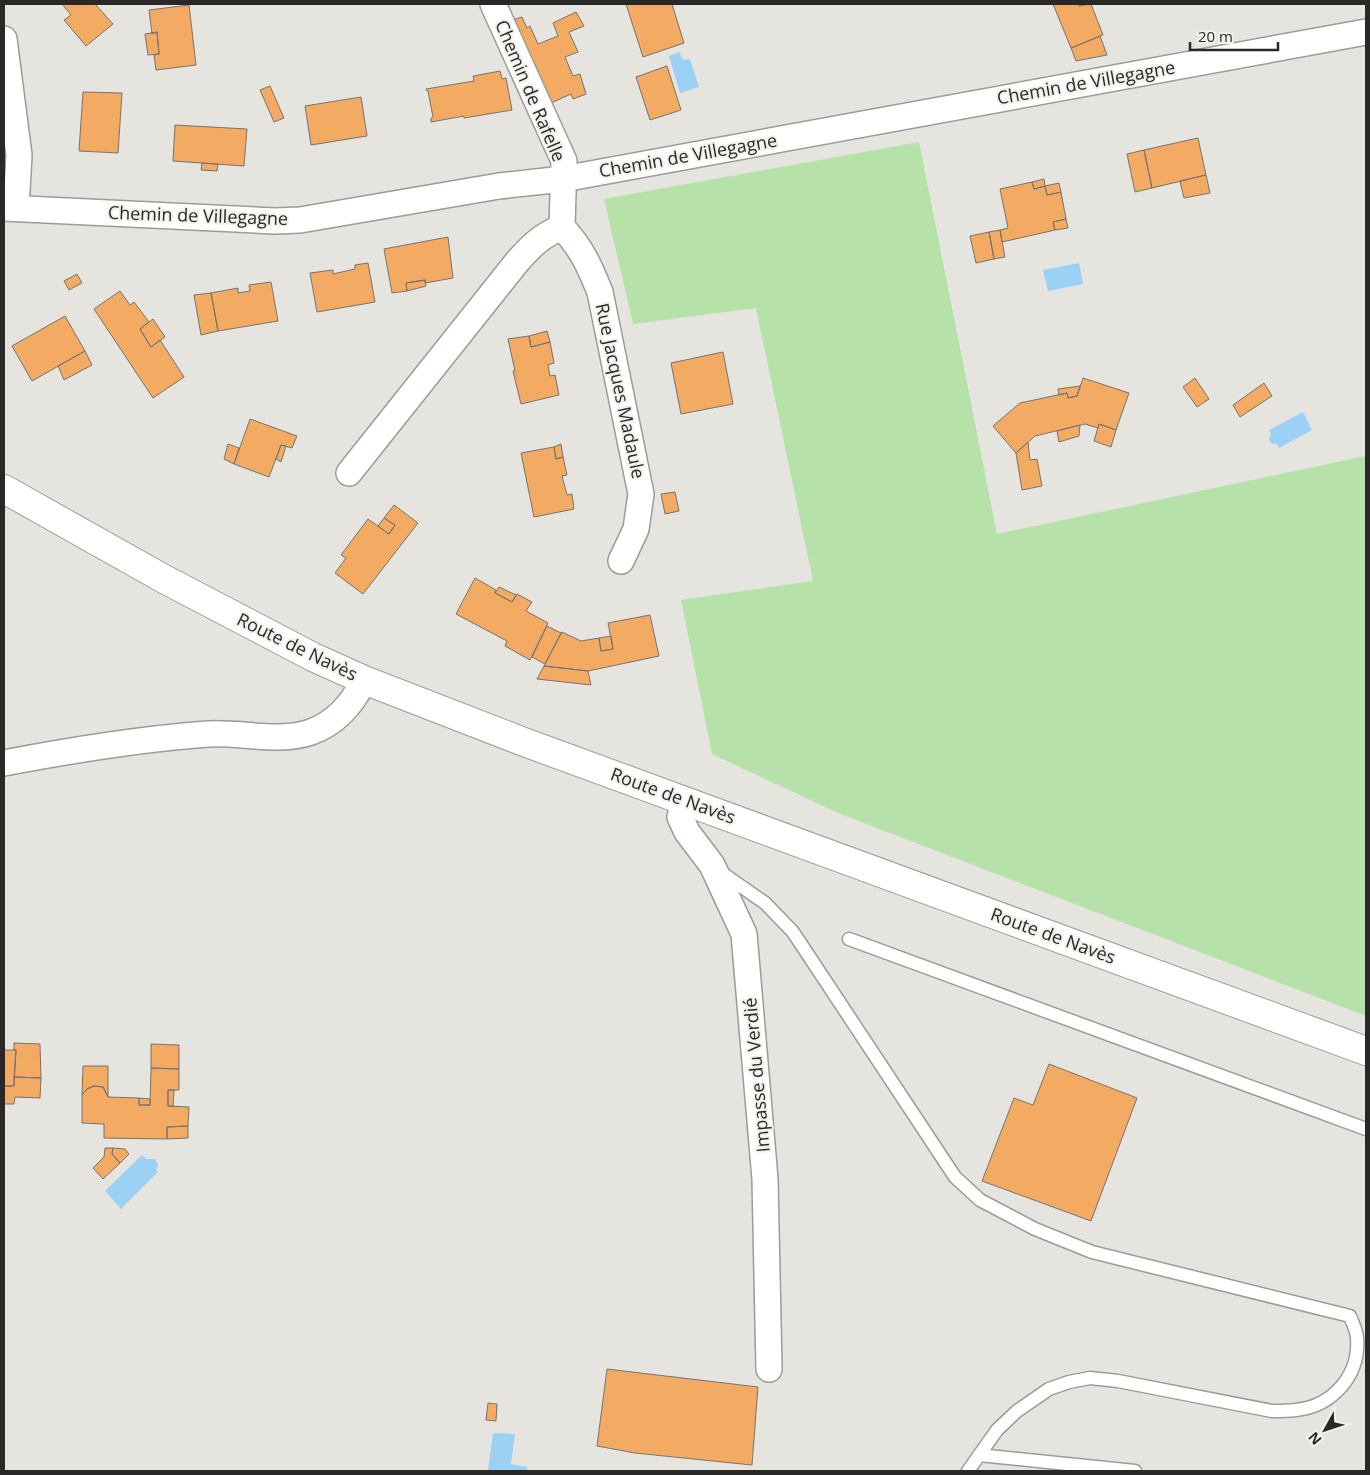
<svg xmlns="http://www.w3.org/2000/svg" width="1370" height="1475" viewBox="0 0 1370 1475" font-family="'Open Sans',sans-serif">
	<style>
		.green { fill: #b6e2aa }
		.water { fill: #9bd1f4 }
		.building { fill: #f3aa62; stroke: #777371 }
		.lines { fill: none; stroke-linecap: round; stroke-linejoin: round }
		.service-casing { stroke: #9d9b97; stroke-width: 15 }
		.minor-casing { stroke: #9d9b97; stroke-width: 28 }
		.secondary-casing { stroke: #9d9b97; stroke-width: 30 }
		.service { stroke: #fff; stroke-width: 12 }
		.minor { stroke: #fff; stroke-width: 25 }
		.secondary { stroke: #fff; stroke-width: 28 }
		.labels { text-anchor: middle; stroke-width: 4; stroke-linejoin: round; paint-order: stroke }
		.street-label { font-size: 18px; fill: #292827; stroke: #f2f1ec }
	</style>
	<rect width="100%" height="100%" fill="#e5e4df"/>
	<!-- green -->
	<path class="green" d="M 919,142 L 997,534 L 1366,456 L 1366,1016 L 838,813 L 712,754 L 681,600 L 813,581 L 756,308 L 633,324 L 604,199 Z"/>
	<!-- water -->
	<path class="water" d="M 679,52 L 683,60 L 690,59 L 699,87 L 680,93 L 669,56 Z
		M 1079,263 L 1083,284 L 1048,291 L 1043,270 Z
		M 1303,412 L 1312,430 L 1279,448 L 1277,444 L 1271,443 L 1269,439 L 1271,434 L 1269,430 Z
		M 142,1155 L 146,1159 L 155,1159 L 158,1164 L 156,1170 L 158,1172 L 121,1209 L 105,1191 Z
		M 493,1433 L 515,1434 L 511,1464 L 527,1467 L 527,1471 L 488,1471 Z"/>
	<!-- building -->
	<path class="building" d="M 62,4 L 95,4 L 113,24 L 86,46 L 64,20 L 71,15 Z
		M 626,4 L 672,4 L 684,43 L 643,57 Z
		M 1053,4 L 1078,4 L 1079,6 L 1091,4 L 1103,35 L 1071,48 Z
		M 189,5 L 196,65 L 156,70 L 154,55 L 159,54 L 157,32 L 152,34 L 149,10 Z
		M 576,12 L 584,26 L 569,32 L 578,52 L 565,57 L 573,76 L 580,74 L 586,94 L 573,99 L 571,94 L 551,103 L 513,20 L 522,17 L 527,28 L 530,26 L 538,44 L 558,36 L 553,23 Z
		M 157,32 L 159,54 L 148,55 L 145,34 Z
		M 1100,36 L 1107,55 L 1076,61 L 1071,48 Z
		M 667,66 L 681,110 L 650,120 L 636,77 Z
		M 500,71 L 502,79 L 506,78 L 512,110 L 464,118 L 464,116 L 431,122 L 431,118 L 433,117 L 428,91 L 427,91 L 426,89 L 474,81 L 473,76 Z
		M 270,86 L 284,118 L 274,122 L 260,90 Z
		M 83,92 L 122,93 L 118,153 L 79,151 Z
		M 361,97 L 367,136 L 311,145 L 305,106 Z
		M 175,125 L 247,129 L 244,166 L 173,161 Z
		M 1198,138 L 1206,175 L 1152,188 L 1144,150 Z
		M 1144,150 L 1152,188 L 1135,192 L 1127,154 Z
		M 202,163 L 218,164 L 217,171 L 201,170 Z
		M 1206,175 L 1210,193 L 1184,198 L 1180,181 Z
		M 1044,179 L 1045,186 L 1034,189 L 1032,182 Z
		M 1032,182 L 1034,189 L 1045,186 L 1047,195 L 1061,192 L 1066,219 L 1053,222 L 1055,230 L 1002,242 L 1000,230 L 1008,228 L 1000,189 Z
		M 1059,183 L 1061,192 L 1047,195 L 1045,186 Z
		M 1066,219 L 1068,228 L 1055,230 L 1053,222 Z
		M 1000,230 L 1005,257 L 994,259 L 989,232 Z
		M 989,232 L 994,259 L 976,263 L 970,236 Z
		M 448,237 L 453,278 L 425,283 L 425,280 L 406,283 L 407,291 L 392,293 L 384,249 Z
		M 368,263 L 375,302 L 317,312 L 310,273 L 333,270 L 333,274 L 355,269 L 355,265 Z
		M 77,274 L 82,283 L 69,290 L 64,281 Z
		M 425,280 L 426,286 L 407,291 L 406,283 Z
		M 271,282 L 278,321 L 218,331 L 211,293 L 238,288 L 238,293 L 250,291 L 249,285 Z
		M 120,291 L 130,305 L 134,302 L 149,322 L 140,329 L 151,347 L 160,340 L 184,377 L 153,398 L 94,309 Z
		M 211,293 L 218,331 L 201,335 L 194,295 Z
		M 65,316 L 85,351 L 32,381 L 12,346 Z
		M 153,319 L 165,337 L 151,347 L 140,329 Z
		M 547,331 L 550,342 L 531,347 L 529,336 Z
		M 529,336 L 531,347 L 550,342 L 554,363 L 548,365 L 550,376 L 555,375 L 559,395 L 521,404 L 513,371 L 515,371 L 508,339 Z
		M 85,351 L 92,365 L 64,380 L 58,366 Z
		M 723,352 L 733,404 L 681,414 L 671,363 Z
		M 1083,378 L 1129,393 L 1116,430 L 1099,424 L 1098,428 L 1085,424 L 1035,436 L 1016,453 L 993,426 L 1020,403 L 1067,393 L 1068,398 L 1077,396 Z
		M 1195,378 L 1209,399 L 1197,407 L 1183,387 Z
		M 1264,383 L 1272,396 L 1240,417 L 1233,405 Z
		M 1080,386 L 1077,396 L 1068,398 L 1067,393 L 1059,395 L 1058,389 Z
		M 250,419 L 297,436 L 292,448 L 281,445 L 269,477 L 234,464 Z
		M 1099,424 L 1116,430 L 1111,447 L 1094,441 Z
		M 1080,425 L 1079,436 L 1059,442 L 1057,431 Z
		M 1028,442 L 1030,460 L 1037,459 L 1042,486 L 1022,490 L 1016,453 Z
		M 228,444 L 239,448 L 234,464 L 224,459 Z
		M 561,444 L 563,457 L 556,459 L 554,447 Z
		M 281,445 L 286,446 L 281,462 L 276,459 Z
		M 554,447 L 556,459 L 563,457 L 567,475 L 562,476 L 567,495 L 572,494 L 574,509 L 534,517 L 521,453 Z
		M 675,492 L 679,511 L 665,514 L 661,494 Z
		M 394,505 L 418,523 L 363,594 L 335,573 L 346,558 L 341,555 L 368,519 L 389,534 L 395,525 L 384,518 Z
		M 384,518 L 395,525 L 389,534 L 378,526 Z
		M 475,578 L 496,590 L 495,593 L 512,602 L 517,594 L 532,602 L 526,611 L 548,623 L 530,660 L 505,646 L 507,641 L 456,614 Z
		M 499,587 L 516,595 L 512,602 L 495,593 Z
		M 650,615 L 659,656 L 588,671 L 544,666 L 562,632 L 581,641 L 599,638 L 601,651 L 613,649 L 608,623 Z
		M 547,626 L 561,633 L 545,664 L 532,657 Z
		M 611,636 L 613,649 L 601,651 L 599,638 Z
		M 544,666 L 588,671 L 591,685 L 537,679 Z
		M 14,1043 L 40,1044 L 41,1078 L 14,1077 L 16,1050 L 14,1050 Z
		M 151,1044 L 179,1045 L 179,1069 L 151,1068 Z
		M 4,1050 L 16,1050 L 14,1086 L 4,1086 Z
		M 1049,1064 L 1137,1098 L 1091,1221 L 982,1181 L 1014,1098 L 1033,1105 Z
		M 83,1066 L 108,1066 L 108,1097 L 103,1087 L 96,1086 L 88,1088 L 82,1095 Z
		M 151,1068 L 179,1069 L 179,1090 L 168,1090 L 168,1106 L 189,1107 L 188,1126 L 167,1127 L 167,1139 L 104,1138 L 104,1124 L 82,1123 L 82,1095 L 86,1090 L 93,1086 L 103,1087 L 108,1097 L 139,1098 L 139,1105 L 150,1105 Z
		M 14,1077 L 41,1078 L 40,1098 L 15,1097 L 14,1104 L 4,1104 L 4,1086 L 14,1086 Z
		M 168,1090 L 174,1090 L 173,1106 L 168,1106 Z
		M 139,1098 L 150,1099 L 150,1105 L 139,1105 Z
		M 188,1126 L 188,1138 L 167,1139 L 167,1127 Z
		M 105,1148 L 113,1148 L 112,1154 L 120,1163 L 103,1179 L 93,1168 L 104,1157 Z
		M 113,1148 L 125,1149 L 129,1154 L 120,1163 L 112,1154 Z
		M 607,1369 L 758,1387 L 752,1465 L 635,1453 L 597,1446 Z
		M 488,1403 L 497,1404 L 496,1421 L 486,1420 Z"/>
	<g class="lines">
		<!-- service casing -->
		<g class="service-casing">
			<path id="service" d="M 722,873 L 765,903 L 793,932 L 955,1177 L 980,1200 L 1035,1229 L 1092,1252 L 1350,1316 C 1352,1322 1357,1331 1357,1338 C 1360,1375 1333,1406 1296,1410 C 1288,1411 1280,1411 1272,1411 L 1118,1381 L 1090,1378 L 1069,1382 L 1049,1389 L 1017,1411 L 997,1430 L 968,1471
				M 849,939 L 1366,1129
				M 979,1455 L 1135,1471"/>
		</g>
		<!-- minor casing -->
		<g class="minor-casing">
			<path id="minor" d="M 493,4 L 564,161 L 562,227
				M 4,39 L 19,155 L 16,208
				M 4,208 L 275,221 L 300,220 L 499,186 L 563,179 L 1366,32
				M 349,473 L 517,262 C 532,245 541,236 562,227 C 582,249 589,265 600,292 L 641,494 L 636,529 L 621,561
				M 4,763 C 72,750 139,739 208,734 C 240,732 280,743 311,732 C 336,723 353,703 364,680
				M 684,800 L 680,817 L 687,832 L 712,865 L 744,934 L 765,1179 L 769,1369"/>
		</g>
		<!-- secondary casing -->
		<g class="secondary-casing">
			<path id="secondary" d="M 4,489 L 164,579 L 313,657 L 364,680 L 524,742 L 1366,1051"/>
		</g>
		<!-- service -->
		<use href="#service" class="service"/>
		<!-- minor -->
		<use href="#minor" class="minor"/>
		<!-- secondary -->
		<use href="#secondary" class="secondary"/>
	</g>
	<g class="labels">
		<!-- street labels -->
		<g class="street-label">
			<text transform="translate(1086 83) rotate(-10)" y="6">Chemin de Villegagne</text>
			<text transform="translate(530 91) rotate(67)" y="6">Chemin de Rafelle</text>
			<text transform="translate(688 156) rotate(-10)" y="6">Chemin de Villegagne</text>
			<text transform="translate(198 216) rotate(2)" y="6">Chemin de Villegagne</text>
			<text transform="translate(620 391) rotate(78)" y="6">Rue Jacques Madaule</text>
			<text transform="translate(297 647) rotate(26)" y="6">Route de Navès</text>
			<text transform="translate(673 796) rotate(20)" y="6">Route de Navès</text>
			<text transform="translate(1053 936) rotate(20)" y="6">Route de Navès</text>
			<text transform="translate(757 1075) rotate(-95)" y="6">Impasse du Verdié</text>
		</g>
	</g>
	<!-- border -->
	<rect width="1370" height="1475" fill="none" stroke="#292827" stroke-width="10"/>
	<!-- north arrow -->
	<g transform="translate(1325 1430) rotate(230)" stroke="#f2f1ec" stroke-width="4" paint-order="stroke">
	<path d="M0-4L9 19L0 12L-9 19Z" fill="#292827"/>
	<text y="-8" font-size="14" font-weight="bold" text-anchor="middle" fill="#292827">N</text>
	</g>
	<!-- scale -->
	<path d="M1190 42v8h88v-8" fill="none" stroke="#292827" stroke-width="2.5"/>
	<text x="1198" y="42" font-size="15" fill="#292827" stroke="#f2f1ec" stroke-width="4" paint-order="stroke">20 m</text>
</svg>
